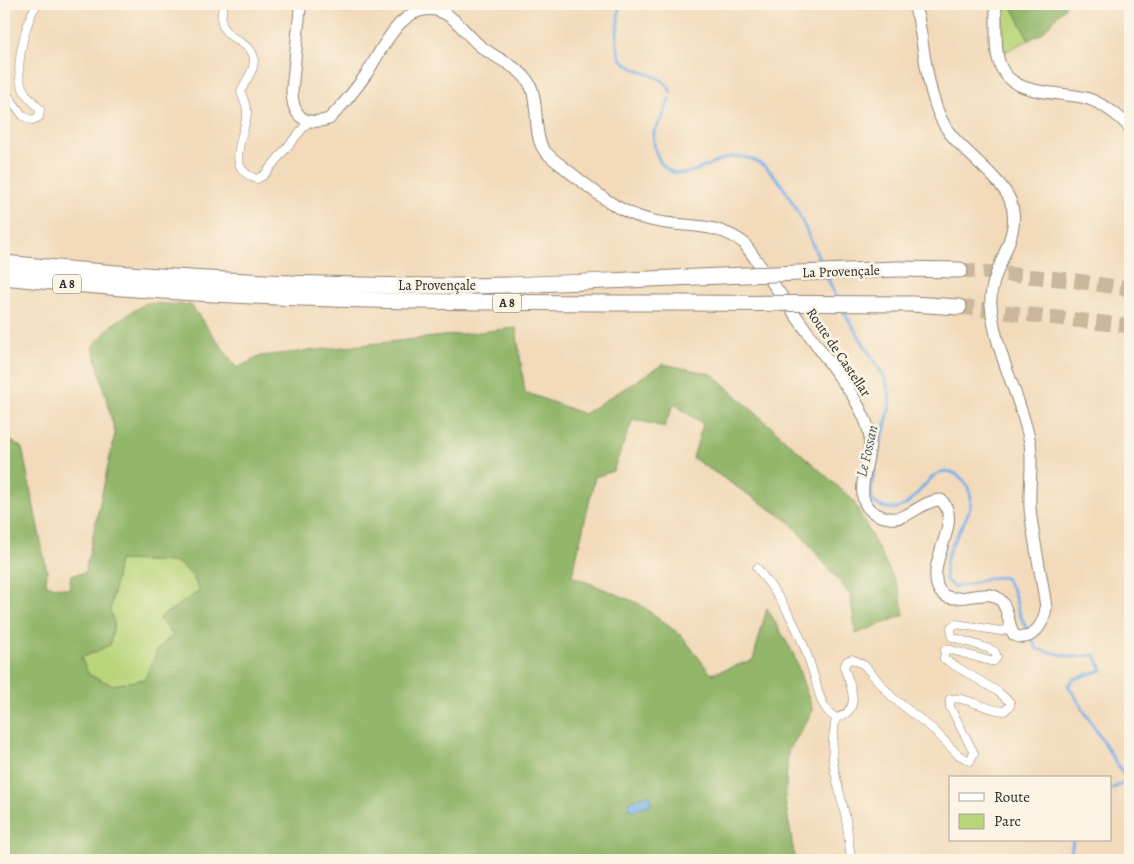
<svg xmlns="http://www.w3.org/2000/svg" width="1134" height="864" viewBox="0 0 1134 864" font-family="Alegreya,serif">
	<style>
		.green { fill: #b9d57a; stroke: #728052 }
		.forest { fill: #92b66a; stroke: #5e704a; fill-rule: evenodd }
		.water { fill: #78b1e8; stroke: #526e8a }
		.lines { fill: none; stroke-linecap: round; stroke-linejoin: round }
		.stream { stroke: #78b1e8; stroke-width: 3 }
		.highway-tunnel { stroke: #cab79d; stroke-width: 15; stroke-dasharray: 15 8; stroke-linecap: butt }
		.street-casing { stroke: #8e8272; stroke-width: 9 }
		.secondary-casing { stroke: #8e8272; stroke-width: 13 }
		.highway-casing { stroke: #8e8272; stroke-width: 17 }
		.street { stroke: #fff; stroke-width: 8 }
		.secondary { stroke: #fff; stroke-width: 11 }
		.highway { stroke: #fff; stroke-width: 15 }
		.highway-bridge-casing { stroke: #8e8272; stroke-width: 17; stroke-linecap: butt }
		.highway-bridge { stroke: #fff; stroke-width: 15 }
		.labels { text-anchor: middle; stroke-width: 5; stroke-linejoin: round; paint-order: stroke }
		.shield { fill: #fcf5e5; stroke: #6a6863; stroke-width: 1 }
		.shield-label { font-size: 12px; font-weight: bold; fill: #2b2b2b }
		.street-label { font-size: 14px; fill: #2b2b2b; stroke: #fcf5e5 }
		.water-label { font-size: 15px; font-style: italic; fill: #465a6d; stroke: #fcf5e5 }
	</style>
	<rect width="100%" height="100%" fill="#fcf5e5"/>
	<filter id="ink" filterUnits="userSpaceOnUse"><feTurbulence type="fractalNoise" baseFrequency=".02" numOctaves="2"/><feDisplacementMap in="SourceGraphic" scale="10" xChannelSelector="R" yChannelSelector="G"/><feConvolveMatrix kernelMatrix="1 2 1 2 8 2 1 2 1" color-interpolation-filters="sRGB"/></filter>
	<filter id="wash" filterUnits="userSpaceOnUse"><feTurbulence type="fractalNoise" baseFrequency=".0096" numOctaves="4" result="noise"/><feDisplacementMap in="SourceGraphic" scale="20" xChannelSelector="R" yChannelSelector="G"/><feGaussianBlur stdDeviation="1.12" result="paint"/><feColorMatrix in="noise" values="0 0 0 0 0 0 0 0 0 0 0 0 0 0 0 0 0 1.4 0 .05"/><feComposite in="paint" operator="in"/></filter>
	<g filter="url(#wash)">
		<rect width="100%" height="100%" fill="#f2daba"/>
		<!-- green -->
		<path class="green" d="M 1002,4 L 1011,4 L 1029,40 L 1004,52 Z
			M 119,560 L 177,562 L 192,575 L 200,591 L 159,618 L 173,635 L 158,649 L 146,679 L 113,685 L 89,675 L 81,658 L 110,645 L 114,623 L 110,611 Z"/>
		<!-- forest -->
		<path class="forest" d="M 753,4 L 780,4 L 778,14 Z
			M 1011,4 L 1065,4 L 1065,7 L 1042,33 L 1029,40 Z
			M 146,303 L 191,305 L 237,368 L 261,356 L 516,328 L 525,392 L 584,414 L 663,364 L 712,374 L 853,500 L 899,589 L 904,615 L 856,634 L 850,594 L 790,522 L 693,458 L 703,424 L 674,404 L 664,427 L 633,419 L 613,471 L 595,477 L 572,576 L 638,603 L 682,636 L 711,674 L 753,660 L 767,608 L 793,653 L 813,711 L 788,752 L 785,800 L 795,860 L 4,860 L 4,436 L 22,448 L 47,572 L 46,585 L 69,589 L 71,575 L 85,573 L 115,433 L 93,346 L 113,324 ZM 119,560 L 177,562 L 192,575 L 200,591 L 159,618 L 173,635 L 158,649 L 145,679 L 113,685 L 89,675 L 81,658 L 110,645 L 114,623 L 110,611 ZM 649,794 L 652,803 L 634,811 Z"/>
		<!-- water -->
		<path class="water" d="M 649,794 L 653,803 L 634,811 L 628,808 L 630,801 Z"/>
		<g class="lines">
			<!-- stream -->
			<path class="stream" d="M 619,4 C 619,19 615,36 618,51 C 623,76 664,69 671,92
				M 669,99 L 663,117 L 654,132 C 652,152 662,177 686,173 C 711,169 725,148 756,161 C 787,175 808,237 823,267
				M 827,277 L 837,298
				M 842,309 L 885,378 C 888,387 890,395 890,405 C 888,423 865,489 873,501 C 876,505 882,507 886,508 C 916,516 925,465 951,472 C 957,474 963,479 966,484 C 981,507 957,529 950,550 C 946,560 944,569 946,580 L 953,587 C 973,587 985,574 1005,578 L 1013,590 L 1020,615 L 1037,649 L 1072,657 L 1095,655 L 1102,670 L 1074,679 L 1068,685 L 1127,780 L 1110,790
				M 1070,860 L 1073,840"/>
		</g>
	</g>
	<g filter="url(#ink)">
		<g class="lines">
			<!-- highway-tunnel -->
			<path class="highway-tunnel" d="M 960,270 L 1070,280 L 1130,289
				M 959,307 L 1130,326"/>
			<!-- street casing -->
			<g class="street-casing">
				<path id="street" d="M 224,4 C 209,49 265,34 252,70 C 249,77 244,84 241,91 C 242,99 248,106 247,113 C 245,136 223,168 257,179 L 264,175 L 309,121
					M 4,90 L 23,116 L 32,120 L 39,117 L 40,109 C 32,101 24,94 21,84 C 15,65 26,20 37,4
					M 757,568 C 787,605 802,634 815,679 C 819,694 822,710 836,718 C 863,710 851,687 844,667 L 847,661 L 852,659 L 864,665 L 893,698 L 934,730 L 957,754 L 970,761 L 974,753 L 950,707 L 950,699 C 967,696 987,711 1004,711 L 1010,706 L 1010,702 L 997,691 L 944,659 L 945,650 L 948,649 L 990,661 L 994,661 L 997,657 L 995,652 L 990,649 L 952,637 L 951,627 L 956,624 L 1001,631 L 1010,629
					M 836,718 C 828,760 835,771 844,810 C 848,826 849,844 851,860"/>
			</g>
			<!-- secondary casing -->
			<g class="secondary-casing">
				<path id="secondary" d="M 303,4 L 300,9 L 292,90 C 292,115 303,127 329,119 C 343,105 356,89 367,73 C 382,50 402,0 439,11 C 455,16 466,34 479,45 C 495,59 523,67 531,87 C 539,105 533,135 544,150 C 549,157 560,164 567,170 C 592,189 618,213 650,220 C 685,229 713,220 744,243 L 853,396 C 861,411 870,425 870,442 C 869,470 845,511 889,518 C 909,521 921,500 941,500 C 963,521 929,557 937,585 C 946,615 988,581 1002,602 C 1009,611 1008,625 1014,635 C 1032,644 1044,623 1046,608 C 1042,575 1033,541 1030,508 C 1029,486 1033,464 1030,443 C 1021,396 995,354 991,305 C 988,269 1025,236 1010,200 C 1002,180 967,154 952,136 C 928,108 925,53 918,17 L 913,4
					M 995,4 C 998,23 993,47 1000,65 C 1013,97 1058,91 1086,98 C 1102,103 1120,116 1130,128"/>
			</g>
			<!-- highway casing -->
			<g class="highway-casing">
				<path id="highway" d="M 4,263 C 152,278 301,286 450,286 C 524,286 599,281 673,278
					M 896,269 L 960,270
					M 4,277 C 228,302 455,303 681,303
					M 912,304 L 959,307"/>
			</g>
			<!-- street -->
			<use href="#street" class="street"/>
			<!-- secondary -->
			<use href="#secondary" class="secondary"/>
			<!-- highway -->
			<use href="#highway" class="highway"/>
			<!-- highway-bridge casing -->
			<g class="highway-bridge-casing">
				<path id="highway-bridge" d="M 673,278 L 896,269
					M 681,303 L 912,304"/>
			</g>
			<!-- highway-bridge -->
			<use href="#highway-bridge" class="highway-bridge"/>
		</g>
	</g>
	<g class="labels">
		<!-- shield labels -->
		<g class="shield">
			<rect x="53" y="274.5" width="28" height="19" rx="4"/>
			<rect x="493" y="293.5" width="28" height="19" rx="4"/>
		</g>
		<g class="shield-label">
			<text x="67" y="288">A 8</text>
			<text x="507" y="307">A 8</text>
		</g>
		<!-- street labels -->
		<g class="street-label">
			<text transform="translate(841 271) rotate(-2)" y="5">La Provençale</text>
			<text x="437" y="290">La Provençale</text>
			<text transform="translate(839 352) rotate(56)" y="5">Route de Castellar</text>
		</g>
		<!-- water labels -->
		<g class="water-label">
			<text transform="translate(867 451) rotate(-77)" y="5">Le Fossan</text>
		</g>
	</g>
	<!-- margin -->
	<rect width="1134" height="864" fill="none" stroke="#fcf5e5" stroke-width="20"/>
	<!-- legend -->
	<rect x="949" y="776" width="162" height="65" fill="#fcf5e5" stroke="#a8a49b"/>
	<rect x="959" y="793" width="25" height="8" fill="#ffffff" stroke="#a8a49b"/>
	<text x="994" y="802" font-size="15" fill="#2b2b2b">Route</text>
	<rect x="959" y="814" width="25" height="15" fill="#b9d57a" stroke="#a8a49b"/>
	<text x="994" y="826" font-size="15" fill="#2b2b2b">Parc</text>
</svg>
